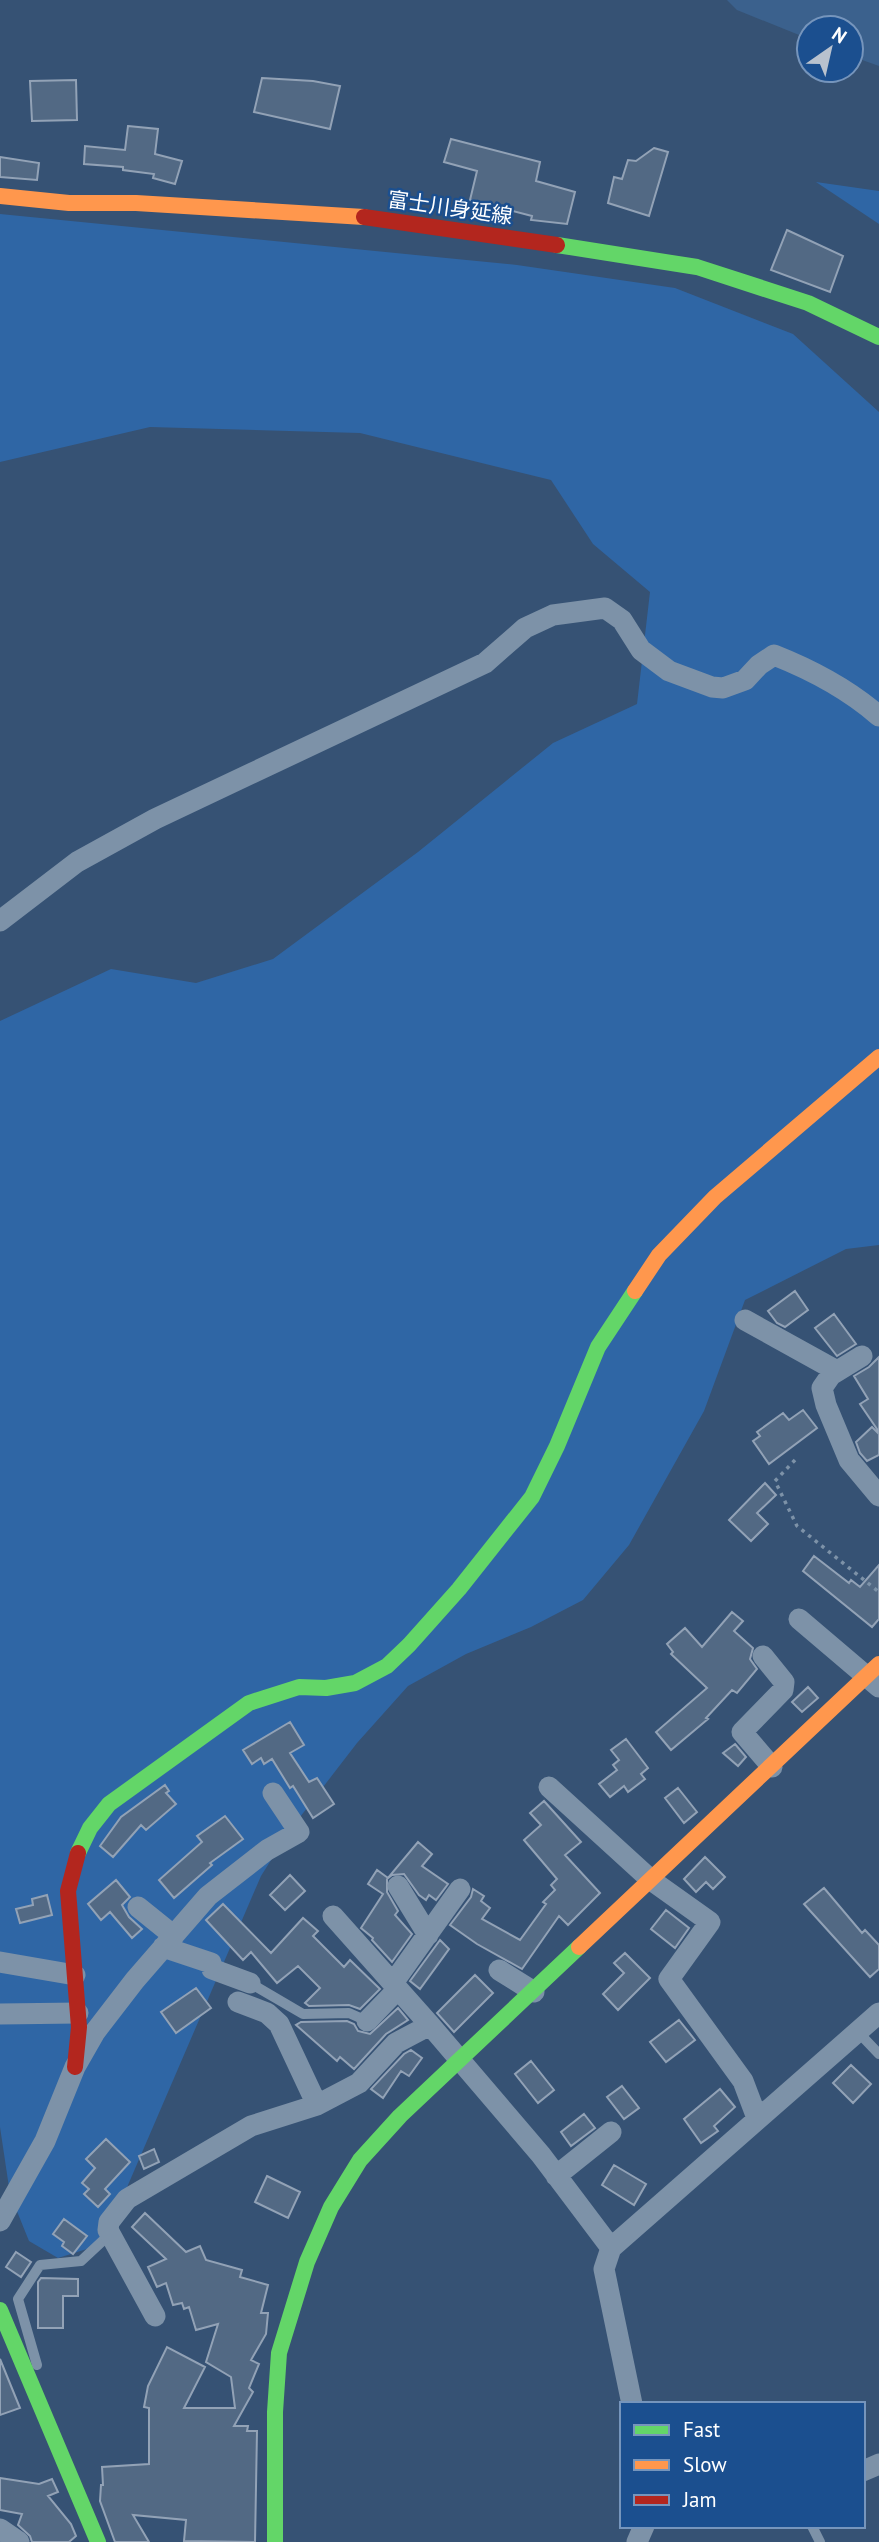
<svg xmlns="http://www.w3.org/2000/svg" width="879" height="2542" viewBox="0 0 879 2542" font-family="'PT Sans','Noto Sans JP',sans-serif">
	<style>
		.green { fill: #2f66a5 }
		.water { fill: #3b618d }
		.building { fill: #526984; stroke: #92a2b6; stroke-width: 2 }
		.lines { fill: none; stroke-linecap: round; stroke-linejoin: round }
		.path { stroke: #7d92a8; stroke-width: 3.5; stroke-dasharray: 3.5 5; stroke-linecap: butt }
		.lane { stroke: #7d92a8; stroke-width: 10 }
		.street { stroke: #7d92a8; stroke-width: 21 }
		.fast { stroke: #63d668; stroke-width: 16 }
		.slow { stroke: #ff974d; stroke-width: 16 }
		.jam { stroke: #b3261e; stroke-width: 16 }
		.labels { text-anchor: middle; stroke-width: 5; stroke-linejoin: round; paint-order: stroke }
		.street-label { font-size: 21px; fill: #fff; stroke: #1b4f8f }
	</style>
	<rect width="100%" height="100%" fill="#365274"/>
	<!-- green -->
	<path class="green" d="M 816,182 L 879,191 L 879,224 Z
		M 0,214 L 517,265 L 675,288 L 793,334 L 879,412 L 879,1245 L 846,1249 L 745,1300 L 704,1411 L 629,1545 L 583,1600 L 531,1627 L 466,1654 L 408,1686 L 357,1743 L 290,1830 L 261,1876 L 128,2185 L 110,2234 L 90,2248 L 58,2258 L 29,2241 L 10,2194 L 0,2127 L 0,1021 L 111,969 L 196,983 L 273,959 L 418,852 L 553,743 L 637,704 L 650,592 L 593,544 L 551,480 L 360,433 L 150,427 L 0,462 Z"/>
	<!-- water -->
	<path class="water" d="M 727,0 L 879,0 L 879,66 L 851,56 L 851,28 L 809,28 L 809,39 L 737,10 Z"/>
	<!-- building -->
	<path class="building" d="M 262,78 L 313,81 L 340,86 L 330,129 L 254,112 Z
		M 76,80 L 77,120 L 32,121 L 30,81 Z
		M 128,126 L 158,129 L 155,154 L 182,161 L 175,184 L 153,178 L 154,174 L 123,170 L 123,167 L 84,164 L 85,146 L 125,150 Z
		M 451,139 L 540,162 L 536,181 L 575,192 L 567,224 L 531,220 L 532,216 L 470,200 L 477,171 L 444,162 Z
		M 654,148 L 668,152 L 649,216 L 608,203 L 614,177 L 622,179 L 628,160 L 636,161 Z
		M 0,157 L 39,163 L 37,180 L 0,177 Z
		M 787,230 L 843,256 L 830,292 L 771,270 Z
		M 795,1291 L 808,1310 L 785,1327 L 777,1323 L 768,1311 Z
		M 834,1314 L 856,1344 L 837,1356 L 815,1328 Z
		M 879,1357 L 879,1432 L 860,1404 L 868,1399 L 854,1376 L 869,1367 Z
		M 803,1410 L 817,1428 L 769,1464 L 753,1441 L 760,1436 L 757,1432 L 783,1413 L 789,1420 Z
		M 872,1427 L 879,1434 L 879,1455 L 867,1461 L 860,1453 L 856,1442 Z
		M 765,1483 L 776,1495 L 757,1513 L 768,1524 L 751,1541 L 729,1520 Z
		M 814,1556 L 849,1583 L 851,1580 L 860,1587 L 879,1565 L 879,1619 L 872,1627 L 803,1571 Z
		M 732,1612 L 743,1621 L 734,1631 L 753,1648 L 750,1659 L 757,1669 L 737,1693 L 732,1690 L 706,1718 L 708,1719 L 671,1750 L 656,1732 L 707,1688 L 671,1654 L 673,1652 L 667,1644 L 685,1628 L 702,1647 Z
		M 808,1687 L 818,1698 L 802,1712 L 792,1702 Z
		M 290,1722 L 304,1745 L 290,1753 L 309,1782 L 317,1778 L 334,1804 L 313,1818 L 293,1786 L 290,1788 L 272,1759 L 264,1764 L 261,1758 L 252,1764 L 243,1750 Z
		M 626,1739 L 648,1768 L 641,1774 L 645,1779 L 628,1792 L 624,1786 L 610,1797 L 599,1784 L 617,1770 L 613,1765 L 619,1760 L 611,1750 Z
		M 735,1744 L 746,1757 L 738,1766 L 723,1753 Z
		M 165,1785 L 169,1791 L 166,1793 L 176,1804 L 146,1830 L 141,1825 L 113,1857 L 100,1846 L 121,1817 Z
		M 678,1788 L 697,1812 L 684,1823 L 665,1798 Z
		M 544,1801 L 581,1842 L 565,1855 L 600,1893 L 568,1925 L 559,1916 L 522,1969 L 477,1944 L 450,1925 L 471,1897 L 473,1889 L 484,1896 L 481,1901 L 490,1908 L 482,1919 L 520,1940 L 546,1904 L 543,1902 L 555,1890 L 551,1885 L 557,1879 L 524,1840 L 541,1825 L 530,1813 Z
		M 225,1816 L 243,1839 L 210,1863 L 212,1865 L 174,1898 L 159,1880 L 202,1842 L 197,1836 Z
		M 418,1842 L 432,1854 L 422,1866 L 448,1884 L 436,1900 L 429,1895 L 426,1900 L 419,1895 L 404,1874 L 392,1875 L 387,1879 L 387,1892 L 398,1911 L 395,1915 L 412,1934 L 392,1962 L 372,1940 L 373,1938 L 361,1928 L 383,1894 L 368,1884 L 377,1870 L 388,1878 Z
		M 705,1857 L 725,1877 L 713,1889 L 706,1882 L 696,1892 L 684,1879 Z
		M 290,1875 L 305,1891 L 285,1910 L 270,1895 Z
		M 116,1880 L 130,1897 L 122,1905 L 129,1917 L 142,1929 L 132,1938 L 110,1912 L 101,1920 L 88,1904 Z
		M 824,1888 L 862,1933 L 865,1930 L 879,1945 L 879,1969 L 870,1977 L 804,1904 Z
		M 47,1895 L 52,1915 L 20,1923 L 16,1909 L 33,1905 L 32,1899 Z
		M 223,1904 L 271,1953 L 303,1918 L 318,1931 L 313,1936 L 344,1967 L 350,1960 L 380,1989 L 360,2009 L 349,2005 L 309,2006 L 305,2003 L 320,1988 L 298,1966 L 277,1983 L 251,1952 L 243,1960 L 206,1920 Z
		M 666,1910 L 689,1928 L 675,1948 L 651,1929 Z
		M 440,1940 L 449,1949 L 420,1989 L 410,1981 Z
		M 625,1953 L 650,1978 L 618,2010 L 603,1994 L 624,1973 L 614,1963 Z
		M 475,1975 L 493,1993 L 454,2032 L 437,2013 Z
		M 196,1988 L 211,2008 L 176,2033 L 161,2012 Z
		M 398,2008 L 408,2020 L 386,2034 L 354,2069 L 340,2057 L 337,2061 L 296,2025 L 301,2022 L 347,2021 L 354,2024 L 358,2031 L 370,2034 Z
		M 679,2020 L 695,2040 L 666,2062 L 650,2042 Z
		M 411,2050 L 422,2058 L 409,2076 L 401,2071 L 383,2098 L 371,2089 L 404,2054 Z
		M 531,2061 L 554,2090 L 538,2103 L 515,2074 Z
		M 851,2065 L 871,2084 L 853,2103 L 833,2083 Z
		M 622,2086 L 639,2108 L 624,2119 L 607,2097 Z
		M 720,2089 L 735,2107 L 714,2126 L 718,2131 L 701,2143 L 684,2119 Z
		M 584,2114 L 595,2128 L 571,2146 L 561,2132 Z
		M 106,2139 L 130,2162 L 105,2189 L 110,2194 L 98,2207 L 84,2194 L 89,2189 L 82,2183 L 95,2168 L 86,2159 Z
		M 154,2149 L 159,2162 L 144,2169 L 139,2156 Z
		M 614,2165 L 646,2184 L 634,2205 L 602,2185 Z
		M 267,2176 L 300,2192 L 288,2218 L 255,2202 Z
		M 145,2213 L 186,2252 L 200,2246 L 206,2260 L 242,2270 L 240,2277 L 268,2285 L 261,2313 L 268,2313 L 266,2334 L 251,2360 L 259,2364 L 249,2388 L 253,2392 L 234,2426 L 248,2426 L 247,2431 L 257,2431 L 255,2542 L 184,2541 L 186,2520 L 133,2515 L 149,2542 L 115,2542 L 100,2501 L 101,2485 L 103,2485 L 102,2467 L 149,2464 L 149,2408 L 144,2407 L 148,2386 L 167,2347 L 205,2367 L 184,2408 L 235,2408 L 231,2377 L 206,2362 L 218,2324 L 196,2330 L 189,2307 L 184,2309 L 182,2303 L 173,2305 L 166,2283 L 157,2287 L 148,2267 L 166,2259 L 132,2227 Z
		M 64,2219 L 87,2236 L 73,2254 L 62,2246 L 64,2242 L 53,2234 Z
		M 16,2252 L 31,2262 L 21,2277 L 6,2267 Z
		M 41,2278 L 78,2279 L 78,2296 L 63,2296 L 63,2328 L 38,2328 L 38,2282 Z
		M 0,2359 L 20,2408 L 0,2415 Z
		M 0,2478 L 39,2484 L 52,2479 L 58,2492 L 48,2496 L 71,2524 L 76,2536 L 69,2542 L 32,2542 L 30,2536 L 18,2525 L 22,2514 L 0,2510 Z"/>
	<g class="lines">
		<!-- path -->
		<path class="path" d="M 795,1460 L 775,1481 L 797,1526 L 879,1592"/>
		<!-- lane -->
		<path class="lane" d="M 250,1983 L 303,2014 L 349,2013 L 367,2021
			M 859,2033 L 879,2054
			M 37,2365 L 18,2299 L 40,2265 L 81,2261 L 110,2234
			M 812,2526 L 820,2542"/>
		<!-- street -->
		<path class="street" d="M 0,921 L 77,862 L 155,819 L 485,663 L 525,628 L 553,615 L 605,608 L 622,620 L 641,650 L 669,671 L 712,687 L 723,688 L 745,680 L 759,665 L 774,655 C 812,670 848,689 879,716
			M 745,1320 L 837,1371
			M 862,1356 L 831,1375 L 822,1388 L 826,1405 L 849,1460 L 879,1496
			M 799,1619 L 879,1687
			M 763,1656 L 784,1682 L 783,1690 L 742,1732 L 772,1767
			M 549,1787 L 651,1880 L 710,1922 L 669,1979 L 743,2081 L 757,2118
			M 398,1886 L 428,1935
			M 138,1907 L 174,1936
			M 333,1916 L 430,2025 L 541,2155 L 611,2248
			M 163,1947 L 211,1963 L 212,1969 L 250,1983
			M 0,1962 L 75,1975
			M 499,1970 L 534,1992
			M 393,1983 L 460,1889
			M 238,2002 L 267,2013 L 279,2024 L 317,2105
			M 0,2014 L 78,2013
			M 367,2021 L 398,1989
			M 556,2176 L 611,2132
			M 0,2221 L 45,2141 L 75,2067 L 95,2032 L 135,1980 L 208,1896 L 267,1850 L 299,1832 L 273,1793
			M 155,2316 L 108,2230 L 109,2222 L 127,2199 L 251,2126 L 317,2105 L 359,2083 L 396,2043 L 430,2025
			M 632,2404 L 604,2269 L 611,2248 L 879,2013
			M 863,2471 L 879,2464
			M 0,2529 L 19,2542
			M 637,2542 L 644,2526"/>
		<!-- fast -->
		<path class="fast" d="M 557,245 L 697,267 L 808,303 L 879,337
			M 78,1853 L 90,1828 L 109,1804 L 249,1703 L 299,1687 L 326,1688 L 355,1683 L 387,1666 L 409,1645 L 459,1589 L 532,1497 L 557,1446 L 598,1347 L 635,1291
			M 0,2310 L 98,2542
			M 275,2542 L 275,2412 L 279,2353 L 307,2262 L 331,2207 L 360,2160 L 400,2116 L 579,1947"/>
		<!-- slow -->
		<path class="slow" d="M 0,196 L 69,203 L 136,203 L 364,217
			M 635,1291 L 659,1255 L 715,1197 L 879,1057
			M 579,1947 L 879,1664"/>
		<!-- jam -->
		<path class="jam" d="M 364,217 L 557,245
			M 75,2067 L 79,2027 L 68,1891 L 78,1853"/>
	</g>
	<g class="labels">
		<!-- street labels -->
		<g class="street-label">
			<text transform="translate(450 208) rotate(8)" y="7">富士川身延線</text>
		</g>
	</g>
	<!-- legend -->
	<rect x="620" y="2402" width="245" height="126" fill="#1b4f8f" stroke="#7695bc" stroke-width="2"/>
	<rect x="634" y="2425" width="35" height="10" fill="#63d668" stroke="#7695bc" stroke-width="2"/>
	<text x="683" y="2437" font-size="21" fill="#ffffff">Fast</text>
	<rect x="634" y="2460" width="35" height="10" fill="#ff974d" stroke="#7695bc" stroke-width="2"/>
	<text x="683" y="2472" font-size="21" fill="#ffffff">Slow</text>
	<rect x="634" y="2495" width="35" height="10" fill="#b3261e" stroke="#7695bc" stroke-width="2"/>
	<text x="683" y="2507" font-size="21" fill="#ffffff">Jam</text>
	<!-- north arrow -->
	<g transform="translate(830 49) rotate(34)"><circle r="33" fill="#1b4f8f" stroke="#7695bc" stroke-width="2"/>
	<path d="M0-5L12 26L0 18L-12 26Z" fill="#b9c2ce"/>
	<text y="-10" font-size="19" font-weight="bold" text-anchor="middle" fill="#ffffff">N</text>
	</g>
</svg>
